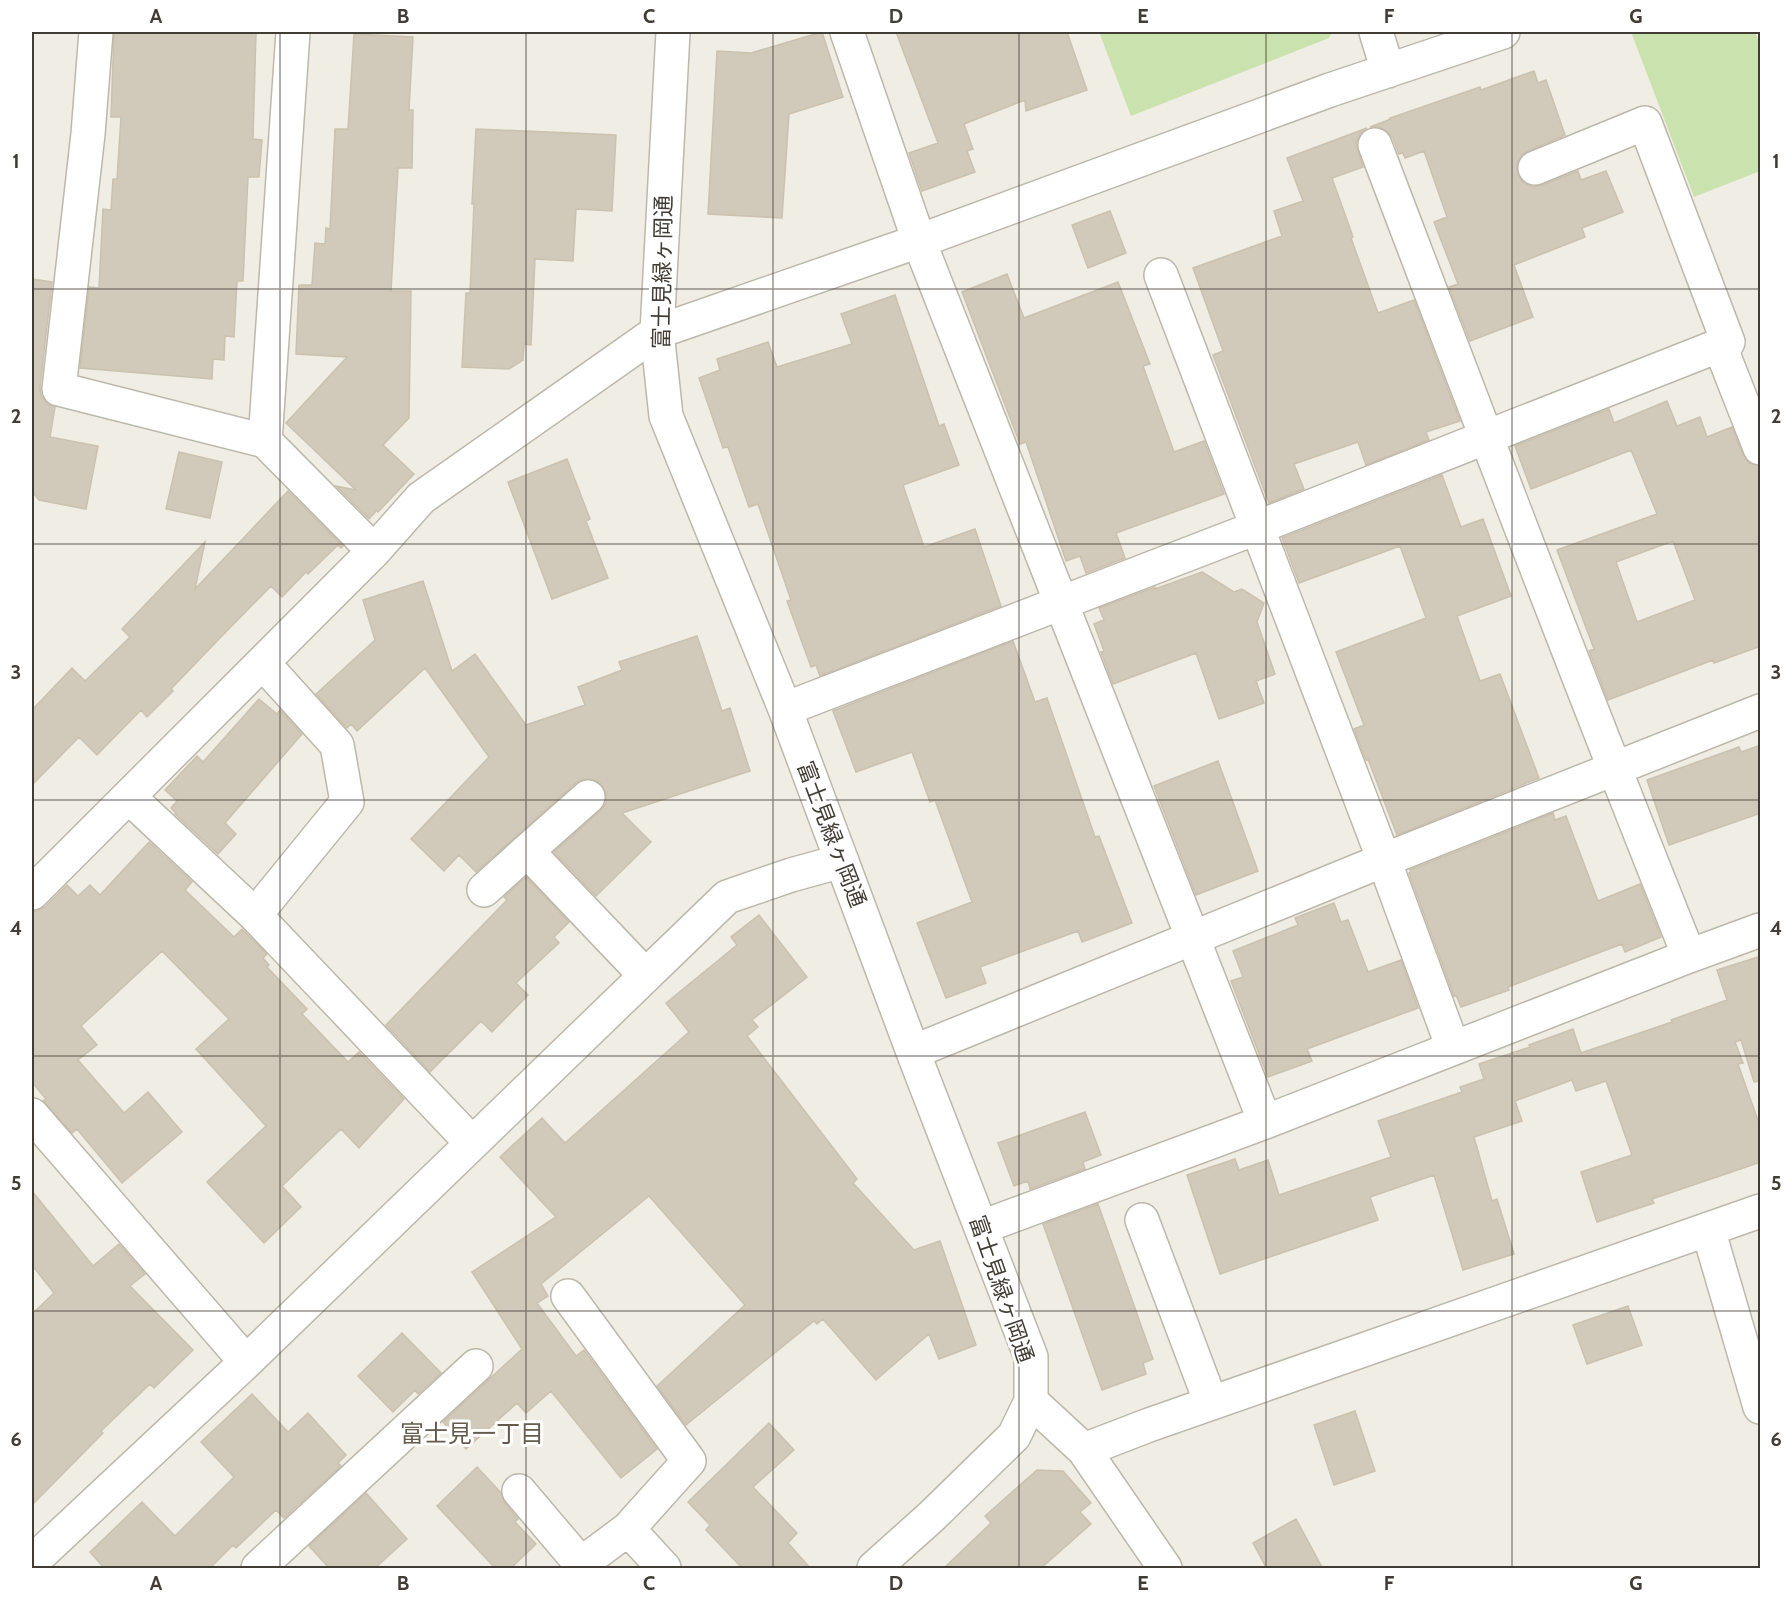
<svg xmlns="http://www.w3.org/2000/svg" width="1792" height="1600" viewBox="0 0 1792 1600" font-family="Cabin,'Noto Sans JP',sans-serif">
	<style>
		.green { fill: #cae3ae }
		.building { fill: #d1c9ba; stroke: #cbc1ae; stroke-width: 1.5; fill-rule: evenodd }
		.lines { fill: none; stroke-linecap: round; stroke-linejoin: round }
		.minor-casing { stroke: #beb8aa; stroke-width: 36 }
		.minor { stroke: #fff; stroke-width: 33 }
		.grid { fill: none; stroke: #423d34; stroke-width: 1.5; stroke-opacity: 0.55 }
		.labels { text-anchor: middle; stroke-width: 6; stroke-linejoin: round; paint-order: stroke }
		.street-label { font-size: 22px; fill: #423d34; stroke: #fff }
		.neighbourhood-label { font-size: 24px; fill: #645b4c; stroke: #fff }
		.neatline { fill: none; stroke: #423d34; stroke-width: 2 }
		.grid-label { font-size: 20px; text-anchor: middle; font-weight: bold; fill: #423d34 }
	</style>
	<rect width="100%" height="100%" fill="#f0ede4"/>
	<!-- green -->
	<path class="green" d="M 1099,32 L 1332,32 L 1329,38 L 1131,116 Z
		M 1631,32 L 1755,32 L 1760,44 L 1760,171 L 1694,197 Z"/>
	<!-- building -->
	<path class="building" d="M 114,32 L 256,32 L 253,139 L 262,140 L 259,177 L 248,177 L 243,281 L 237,281 L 234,337 L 225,336 L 224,360 L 213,359 L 212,379 L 80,368 L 89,287 L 99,288 L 103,209 L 111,210 L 113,179 L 117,179 L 121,117 L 111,117 Z
		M 822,32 L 843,97 L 789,114 L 782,218 L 708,214 L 717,51 L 751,53 Z
		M 896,32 L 1067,32 L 1087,90 L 1026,111 L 1025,100 L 964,124 L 973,149 L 967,151 L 975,172 L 922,191 L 909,153 L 938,143 Z
		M 354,34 L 413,37 L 409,110 L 413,110 L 412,168 L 398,168 L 391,291 L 411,291 L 409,418 L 383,445 L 414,474 L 378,512 L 377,510 L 369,519 L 336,486 L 356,490 L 286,423 L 347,357 L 296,354 L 299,285 L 312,285 L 315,243 L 325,244 L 326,228 L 330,229 L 335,129 L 348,129 Z
		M 1534,71 L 1538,83 L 1546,80 L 1565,135 L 1528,151 L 1521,156 L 1517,165 L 1518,176 L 1524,183 L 1533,187 L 1542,185 L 1578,171 L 1581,180 L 1606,171 L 1623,212 L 1582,228 L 1585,237 L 1514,265 L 1533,317 L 1470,341 L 1449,287 L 1458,284 L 1434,222 L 1447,217 L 1424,151 L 1405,158 L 1403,153 L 1399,154 L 1393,138 L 1387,131 L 1379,127 L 1370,127 L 1391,119 L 1390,118 L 1480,87 L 1481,90 Z
		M 1367,128 L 1360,134 L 1356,143 L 1363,167 L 1332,178 L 1353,237 L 1351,238 L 1378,313 L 1414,300 L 1460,421 L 1426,432 L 1429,440 L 1366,465 L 1358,442 L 1294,464 L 1304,489 L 1269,503 L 1213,355 L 1223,351 L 1193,268 L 1282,236 L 1274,211 L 1303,201 L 1287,158 Z
		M 476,129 L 616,135 L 612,211 L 576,209 L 573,261 L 535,259 L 531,345 L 524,344 L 523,360 L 509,369 L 462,367 L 466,293 L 470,293 L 474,204 L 472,204 Z
		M 1110,211 L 1126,253 L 1088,268 L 1072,225 Z
		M 1007,274 L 1024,318 L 1118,282 L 1150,364 L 1143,366 L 1174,452 L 1204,441 L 1224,494 L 1116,533 L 1125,558 L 1086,573 L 1080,556 L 1066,561 L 1026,442 L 1020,444 L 962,292 Z
		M 32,279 L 52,282 L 40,387 L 41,395 L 46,403 L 55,407 L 50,437 L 98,446 L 86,509 L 39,500 L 32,491 Z
		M 895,295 L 939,426 L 944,424 L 959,465 L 903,485 L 924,547 L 975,529 L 1001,606 L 820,676 L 816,665 L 811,667 L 787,601 L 791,600 L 758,504 L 749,507 L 728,447 L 723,448 L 699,378 L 720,370 L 717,359 L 768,342 L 777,367 L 852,344 L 841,314 Z
		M 1667,401 L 1677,426 L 1700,417 L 1707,437 L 1732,427 L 1743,455 L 1749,463 L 1761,466 L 1761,646 L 1714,663 L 1713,660 L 1608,700 L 1589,651 L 1594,649 L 1557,550 L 1657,514 L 1631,450 L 1531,489 L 1515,446 L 1609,409 L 1614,423 ZM 1673,541 L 1695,600 L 1637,622 L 1616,562 Z
		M 179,452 L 222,462 L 210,518 L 166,509 Z
		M 567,459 L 590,519 L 586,521 L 608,578 L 552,599 L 508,482 Z
		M 1442,475 L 1461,527 L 1483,519 L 1511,596 L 1457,616 L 1480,681 L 1500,674 L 1539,778 L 1397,835 L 1368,759 L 1366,760 L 1354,729 L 1364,725 L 1336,652 L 1426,618 L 1400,546 L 1299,583 L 1282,538 Z
		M 288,491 L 343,546 L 341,548 L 338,545 L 308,574 L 306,572 L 282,597 L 271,586 L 219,639 L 171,689 L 173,691 L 147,717 L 141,710 L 97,755 L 79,737 L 32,785 L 32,710 L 72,668 L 85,681 L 130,637 L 122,629 L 205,542 L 195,589 Z
		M 1202,572 L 1234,592 L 1242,589 L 1264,603 L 1257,622 L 1275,674 L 1256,681 L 1264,703 L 1219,719 L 1196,653 L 1113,684 L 1101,652 L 1104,651 L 1094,624 L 1104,620 L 1099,608 L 1155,587 L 1155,589 Z
		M 423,581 L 452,671 L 475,654 L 526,725 L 585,705 L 578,687 L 622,670 L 619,662 L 697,636 L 722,711 L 730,708 L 750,771 L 622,813 L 651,842 L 596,896 L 554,852 L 600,811 L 606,803 L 606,794 L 602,785 L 593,779 L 584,779 L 576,783 L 476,872 L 459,855 L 444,871 L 411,839 L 489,757 L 425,668 L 357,731 L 351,724 L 347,728 L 316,694 L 375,640 L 363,600 Z
		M 1013,641 L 1035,702 L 1047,698 L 1095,837 L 1099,836 L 1132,923 L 1082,942 L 1078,931 L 980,967 L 986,983 L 946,998 L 917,923 L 972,902 L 935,800 L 930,802 L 912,752 L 856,772 L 833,711 Z
		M 259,699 L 277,714 L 280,710 L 302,734 L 225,823 L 236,834 L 218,854 L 175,814 L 176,813 L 171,808 L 177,801 L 165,790 L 197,756 L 203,762 Z
		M 1761,745 L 1761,813 L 1669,845 L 1647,780 L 1739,747 L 1741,752 Z
		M 1218,761 L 1258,871 L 1196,895 L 1154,786 Z
		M 1553,813 L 1555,820 L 1566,816 L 1598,901 L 1640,884 L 1661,937 L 1625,952 L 1622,944 L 1508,987 L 1509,990 L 1461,1007 L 1456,995 L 1454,996 L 1409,873 L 1411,872 L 1410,870 Z
		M 149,842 L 192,882 L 185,890 L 234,937 L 242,929 L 267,954 L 263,958 L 269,965 L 267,967 L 307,1009 L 302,1014 L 348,1062 L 359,1052 L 404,1099 L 359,1148 L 341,1129 L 282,1186 L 301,1207 L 264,1243 L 207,1182 L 266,1126 L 196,1049 L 229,1019 L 162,951 L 81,1026 L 97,1045 L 78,1060 L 124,1113 L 148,1092 L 182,1132 L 122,1183 L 77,1129 L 72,1133 L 43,1101 L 46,1099 L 32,1082 L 32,911 L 37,911 L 45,907 L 67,885 L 78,896 L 90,885 L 100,895 Z
		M 526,877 L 569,922 L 554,937 L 559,943 L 516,983 L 528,995 L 492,1032 L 481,1021 L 430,1072 L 386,1025 L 507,900 L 504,897 Z
		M 1334,903 L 1341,922 L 1348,920 L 1368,972 L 1401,960 L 1418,1008 L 1307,1049 L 1312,1061 L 1268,1077 L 1231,981 L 1243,977 L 1233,951 L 1298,925 L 1295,918 Z
		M 759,915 L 807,977 L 752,1020 L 758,1027 L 747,1036 L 857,1179 L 853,1183 L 914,1250 L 940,1241 L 976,1345 L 939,1359 L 929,1334 L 876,1380 L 823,1319 L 817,1324 L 814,1321 L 686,1425 L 657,1386 L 745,1305 L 649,1196 L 541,1284 L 548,1296 L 537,1303 L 576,1356 L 584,1350 L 657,1449 L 621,1478 L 551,1391 L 526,1413 L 517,1403 L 466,1449 L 443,1422 L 522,1349 L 472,1272 L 556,1217 L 500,1157 L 542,1118 L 565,1143 L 689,1032 L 666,1003 L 737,945 L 731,937 Z
		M 1761,956 L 1761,1081 L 1754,1082 L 1741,1040 L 1735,1042 L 1743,1063 L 1738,1064 L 1761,1129 L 1761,1162 L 1652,1199 L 1654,1203 L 1597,1222 L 1581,1172 L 1632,1155 L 1606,1081 L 1576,1091 L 1572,1080 L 1515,1101 L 1522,1121 L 1474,1137 L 1492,1201 L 1497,1199 L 1514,1254 L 1463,1270 L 1434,1175 L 1370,1197 L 1378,1220 L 1220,1274 L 1187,1175 L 1235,1159 L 1239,1170 L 1268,1160 L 1279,1195 L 1391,1157 L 1378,1121 L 1462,1092 L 1460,1087 L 1484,1079 L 1479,1064 L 1530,1047 L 1529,1045 L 1573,1029 L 1581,1053 L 1672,1022 L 1671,1020 L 1727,1000 L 1717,970 Z
		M 1085,1112 L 1101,1155 L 1083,1162 L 1085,1169 L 1030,1189 L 1028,1181 L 1014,1186 L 998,1143 Z
		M 32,1191 L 93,1266 L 119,1244 L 145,1274 L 130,1286 L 193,1350 L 154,1388 L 150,1384 L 101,1431 L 103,1433 L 32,1505 L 32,1314 L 54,1293 L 32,1265 Z
		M 1098,1204 L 1153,1359 L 1143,1363 L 1146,1374 L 1102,1390 L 1043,1224 Z
		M 1628,1306 L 1642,1345 L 1587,1364 L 1573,1325 Z
		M 402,1333 L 441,1373 L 418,1394 L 415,1390 L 393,1412 L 358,1376 Z
		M 252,1394 L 288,1432 L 308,1413 L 346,1455 L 338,1463 L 341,1466 L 284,1518 L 276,1510 L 236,1548 L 233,1545 L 209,1569 L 105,1569 L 90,1552 L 142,1502 L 175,1536 L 234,1477 L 201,1442 Z
		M 1355,1411 L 1375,1471 L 1334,1485 L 1314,1425 Z
		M 769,1423 L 794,1450 L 753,1487 L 797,1533 L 788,1543 L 811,1569 L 743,1569 L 706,1530 L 710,1525 L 688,1502 Z
		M 477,1467 L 501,1493 L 505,1503 L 518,1519 L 515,1522 L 536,1544 L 510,1569 L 496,1569 L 437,1506 Z
		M 1037,1470 L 1063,1471 L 1091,1503 L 1080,1512 L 1091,1524 L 1040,1569 L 943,1569 L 991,1523 L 985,1516 Z
		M 366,1493 L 407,1539 L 374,1569 L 330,1569 L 309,1546 Z
		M 1296,1519 L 1323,1569 L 1267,1569 L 1253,1543 Z"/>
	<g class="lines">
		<!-- minor casing -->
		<g class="minor-casing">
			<path id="minor" d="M 96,32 L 88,134 L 59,389 L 265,441 L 374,551
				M 673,32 L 657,332 L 666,416 L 785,709 L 913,1052 L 1031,1357 L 1031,1401 L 1014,1436 L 932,1516 L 874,1568
				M 847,32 L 919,241 L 1265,1122
				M 1376,32 L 1388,71
				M 1375,145 C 1478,416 1581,687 1689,956
				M 1161,275 L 1384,860 L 1453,1048
				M 1720,346 L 1760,448
				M 265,441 L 293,32
				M 785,709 L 1256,528 L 1728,342 L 1645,123 L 1535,168
				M 129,797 L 255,915 L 472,1143
				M 588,797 L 527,851 L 645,975
				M 484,890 L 527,851
				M 32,893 L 374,551 L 421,498 L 657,332 L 919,241 L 1330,90 L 1503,32
				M 255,915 L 347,802 L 337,745 L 263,663
				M 913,1052 L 1384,860 L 1760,711
				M 32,1115 L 246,1362
				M 1142,1220 L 1211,1403
				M 982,1227 L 1265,1122 L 1689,956 L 1760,930
				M 1708,1229 L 1760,1407
				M 1031,1401 L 1084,1450 L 1165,1568
				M 1084,1450 L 1149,1425 L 1760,1211
				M 519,1491 L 581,1564 L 628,1529 L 689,1461 L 568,1296
				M 628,1529 L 664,1568
				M 32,1562 L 246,1362 L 727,897 L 791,875 L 842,861
				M 258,1568 L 476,1366"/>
		</g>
		<!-- minor -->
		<use href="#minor" class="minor"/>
	</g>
	<!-- grid -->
	<path class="grid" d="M 280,32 L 280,1568M 526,32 L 526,1568M 773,32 L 773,1568M 1019,32 L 1019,1568M 1266,32 L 1266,1568M 1512,32 L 1512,1568M 32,289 L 1760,289M 32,544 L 1760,544M 32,800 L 1760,800M 32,1056 L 1760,1056M 32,1311 L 1760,1311"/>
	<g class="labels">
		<!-- street labels -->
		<g class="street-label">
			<text transform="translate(662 272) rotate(-89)" y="8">富士見緑ヶ岡通</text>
			<text transform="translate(832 834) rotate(69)" y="8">富士見緑ヶ岡通</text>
			<text transform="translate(1002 1289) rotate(71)" y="8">富士見緑ヶ岡通</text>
		</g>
		<!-- neighbourhood labels -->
		<g class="neighbourhood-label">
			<text x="472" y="1442">富士見一丁目</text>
		</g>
	</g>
	<!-- border -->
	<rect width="1792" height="1600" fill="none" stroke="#ffffff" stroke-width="66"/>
	<rect x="33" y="33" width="1726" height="1534" class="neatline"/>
	<g class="grid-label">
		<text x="156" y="23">A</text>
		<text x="403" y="23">B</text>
		<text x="649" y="23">C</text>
		<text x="896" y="23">D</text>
		<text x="1143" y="23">E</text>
		<text x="1389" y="23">F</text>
		<text x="1636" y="23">G</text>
		<text x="16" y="168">1</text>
		<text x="1776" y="168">1</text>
		<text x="16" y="423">2</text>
		<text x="1776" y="423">2</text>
		<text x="16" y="679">3</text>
		<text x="1776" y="679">3</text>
		<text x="16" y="935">4</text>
		<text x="1776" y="935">4</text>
		<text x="16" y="1190">5</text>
		<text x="1776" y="1190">5</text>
		<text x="16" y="1446">6</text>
		<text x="1776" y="1446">6</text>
		<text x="156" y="1590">A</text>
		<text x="403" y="1590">B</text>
		<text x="649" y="1590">C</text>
		<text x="896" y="1590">D</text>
		<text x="1143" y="1590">E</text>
		<text x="1389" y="1590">F</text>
		<text x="1636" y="1590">G</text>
	</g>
</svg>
